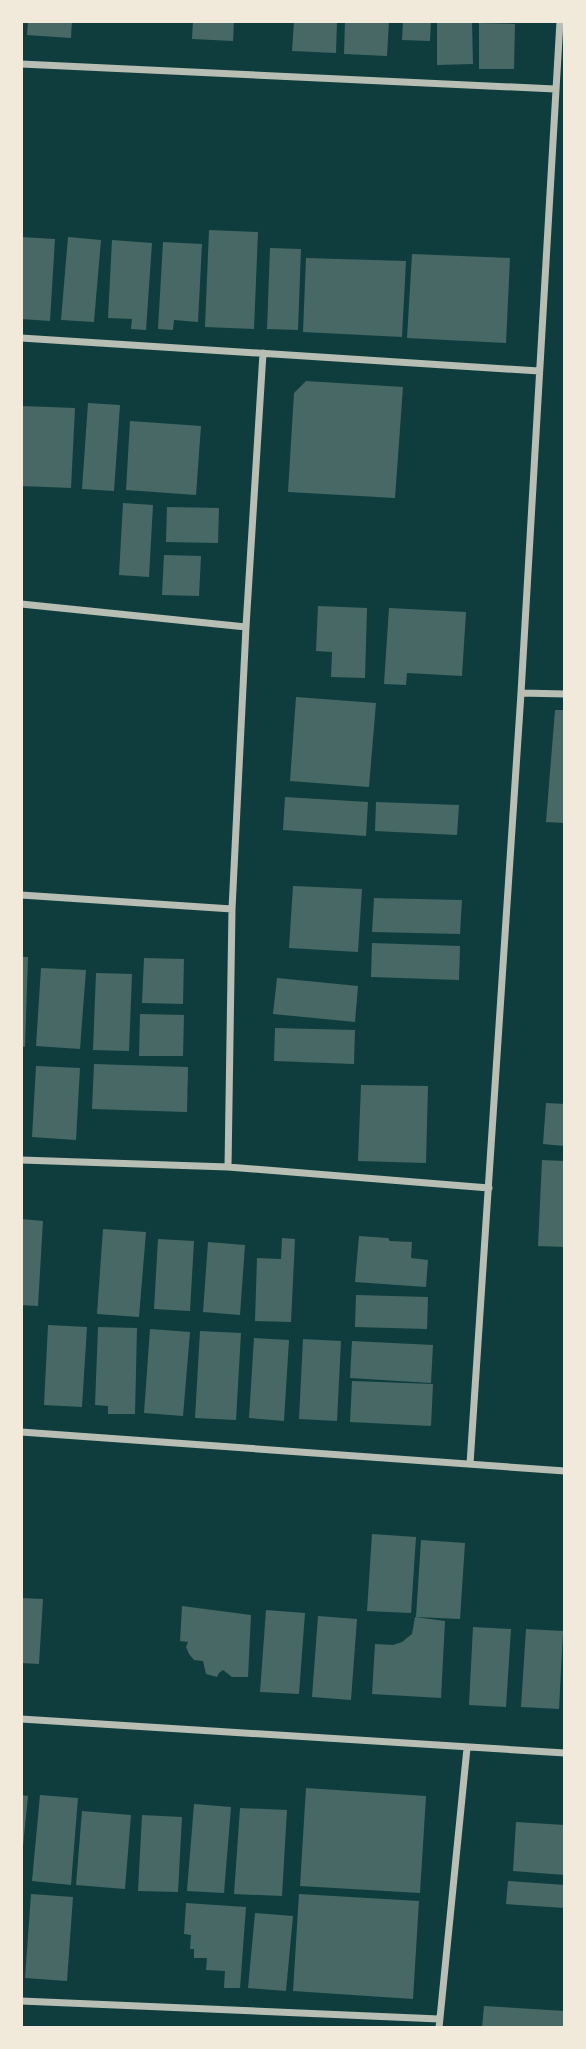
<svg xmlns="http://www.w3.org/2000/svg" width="586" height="2049" viewBox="0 0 586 2049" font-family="Jost,sans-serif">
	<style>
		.building { fill: #486865 }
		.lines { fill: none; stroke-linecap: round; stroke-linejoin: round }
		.minor { stroke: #b8beb3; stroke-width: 7 }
	</style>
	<rect width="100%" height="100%" fill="#0f3d3e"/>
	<!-- building -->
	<path class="building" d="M 28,21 L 72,21 L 71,38 L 27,35 Z
		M 193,21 L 234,21 L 233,41 L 192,39 Z
		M 294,21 L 337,21 L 336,53 L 292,51 Z
		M 345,21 L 389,21 L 387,56 L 344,54 Z
		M 403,21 L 431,21 L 430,41 L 402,40 Z
		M 437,21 L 472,21 L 473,64 L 437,65 Z
		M 479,23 L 515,24 L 514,69 L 479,69 Z
		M 209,230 L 258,232 L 254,329 L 205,327 Z
		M 21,237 L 55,239 L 50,321 L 21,319 Z
		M 68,237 L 101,240 L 94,322 L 61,320 Z
		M 112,240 L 152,243 L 146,330 L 131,329 L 132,319 L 108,318 Z
		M 163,242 L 202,244 L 198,322 L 174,320 L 173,330 L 158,329 Z
		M 270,248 L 301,249 L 298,330 L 267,329 Z
		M 412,254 L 510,258 L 506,343 L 407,338 Z
		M 306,258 L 406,261 L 402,337 L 303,332 Z
		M 306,381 L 403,387 L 395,498 L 288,492 L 294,393 Z
		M 88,403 L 120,405 L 114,491 L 82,489 Z
		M 21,406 L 75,408 L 71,488 L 21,486 Z
		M 130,421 L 201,426 L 196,495 L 126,490 Z
		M 123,503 L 153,505 L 149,577 L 119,575 Z
		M 167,507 L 219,508 L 218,543 L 166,542 Z
		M 164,555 L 201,556 L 199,596 L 162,595 Z
		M 318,606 L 367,608 L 365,678 L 331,677 L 332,652 L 316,651 Z
		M 389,608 L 466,612 L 462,676 L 407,673 L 406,685 L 384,684 Z
		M 296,697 L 376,703 L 369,787 L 290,781 Z
		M 555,710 L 565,710 L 565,823 L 546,822 Z
		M 285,797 L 368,802 L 366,836 L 283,830 Z
		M 376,802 L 459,805 L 457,835 L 375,831 Z
		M 293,886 L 362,889 L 358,952 L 289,948 Z
		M 374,898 L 462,900 L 460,934 L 372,932 Z
		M 372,943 L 460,946 L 459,980 L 371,977 Z
		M 21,957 L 28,957 L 25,1047 L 21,1046 Z
		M 144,958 L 184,959 L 183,1004 L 142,1003 Z
		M 41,968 L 86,970 L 80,1049 L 36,1046 Z
		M 96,973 L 132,974 L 129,1051 L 93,1050 Z
		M 277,978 L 358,986 L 355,1022 L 273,1014 Z
		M 140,1014 L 184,1015 L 183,1056 L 139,1056 Z
		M 275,1028 L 355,1030 L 354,1064 L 274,1061 Z
		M 94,1064 L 188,1067 L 187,1112 L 92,1109 Z
		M 36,1066 L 80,1068 L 76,1140 L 32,1137 Z
		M 361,1085 L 428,1086 L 426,1163 L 358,1161 Z
		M 546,1103 L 565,1104 L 565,1146 L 543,1144 Z
		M 542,1160 L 565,1161 L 565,1247 L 538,1246 Z
		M 21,1219 L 43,1221 L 38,1306 L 21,1305 Z
		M 103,1229 L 146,1232 L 139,1317 L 97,1314 Z
		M 359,1236 L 388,1238 L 390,1241 L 412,1242 L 411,1258 L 428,1260 L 426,1287 L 355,1282 Z
		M 282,1238 L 295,1239 L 291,1322 L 255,1321 L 257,1258 L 281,1259 Z
		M 158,1239 L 194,1241 L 190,1311 L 154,1309 Z
		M 208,1242 L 245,1245 L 240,1315 L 203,1312 Z
		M 356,1295 L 428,1297 L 427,1329 L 355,1327 Z
		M 48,1325 L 87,1327 L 82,1407 L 44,1405 Z
		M 98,1327 L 137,1328 L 135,1414 L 108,1414 L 108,1406 L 95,1405 Z
		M 150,1329 L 190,1332 L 183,1416 L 144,1413 Z
		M 200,1331 L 241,1333 L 236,1420 L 195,1418 Z
		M 254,1338 L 289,1340 L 284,1421 L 249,1418 Z
		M 303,1339 L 341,1341 L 337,1421 L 299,1419 Z
		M 352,1341 L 433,1345 L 431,1383 L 350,1378 Z
		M 352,1381 L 433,1384 L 431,1426 L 350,1422 Z
		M 372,1534 L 416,1537 L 411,1613 L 367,1611 Z
		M 421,1540 L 465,1543 L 460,1619 L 416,1617 Z
		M 21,1598 L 43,1599 L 39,1664 L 21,1663 Z
		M 182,1606 L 251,1615 L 248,1677 L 232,1677 L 223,1670 L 219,1673 L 217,1677 L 206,1674 L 203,1661 L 194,1660 L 189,1654 L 186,1647 L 188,1642 L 180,1641 Z
		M 266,1610 L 305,1613 L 299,1694 L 260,1692 Z
		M 318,1616 L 357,1619 L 351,1700 L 312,1697 Z
		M 415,1617 L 445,1621 L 441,1698 L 372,1694 L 375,1644 L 393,1645 L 402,1642 L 412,1634 Z
		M 473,1627 L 511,1629 L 506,1707 L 469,1705 Z
		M 526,1629 L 563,1631 L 559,1709 L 521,1707 Z
		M 306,1788 L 426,1796 L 420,1893 L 300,1886 Z
		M 21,1795 L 28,1796 L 23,1846 L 21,1846 Z
		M 40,1795 L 78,1798 L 71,1885 L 32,1881 Z
		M 194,1804 L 231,1807 L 224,1893 L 187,1891 Z
		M 240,1808 L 287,1810 L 282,1896 L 234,1894 Z
		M 82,1811 L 131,1815 L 125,1889 L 76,1885 Z
		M 142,1815 L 182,1817 L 178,1892 L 138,1891 Z
		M 516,1822 L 565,1825 L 565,1875 L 513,1871 Z
		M 508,1881 L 565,1885 L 565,1908 L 506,1904 Z
		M 31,1894 L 73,1897 L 67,1981 L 25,1978 Z
		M 299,1894 L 419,1901 L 413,1999 L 293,1991 Z
		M 186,1903 L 246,1907 L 240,1988 L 224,1988 L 225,1971 L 206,1970 L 207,1958 L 194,1958 L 194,1949 L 190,1949 L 191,1935 L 184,1934 Z
		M 255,1913 L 293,1916 L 286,1991 L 248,1988 Z
		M 484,2006 L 565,2011 L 565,2028 L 482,2028 Z"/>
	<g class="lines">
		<!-- minor -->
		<path class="minor" d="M 21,64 L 555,89
			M 21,338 L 539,371
			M 21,604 L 246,627
			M 521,693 L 565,694
			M 21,895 L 232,909
			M 21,1160 L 228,1167 L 489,1188
			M 228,1167 L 232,909 L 246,627 L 263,353
			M 21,1432 L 565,1471
			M 470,1464 L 521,693 L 560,21
			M 21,1719 L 565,1753
			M 21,2001 L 439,2019
			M 439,2028 L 467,1748"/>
	</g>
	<!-- border -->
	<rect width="586" height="2049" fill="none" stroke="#f1e9da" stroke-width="46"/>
</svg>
